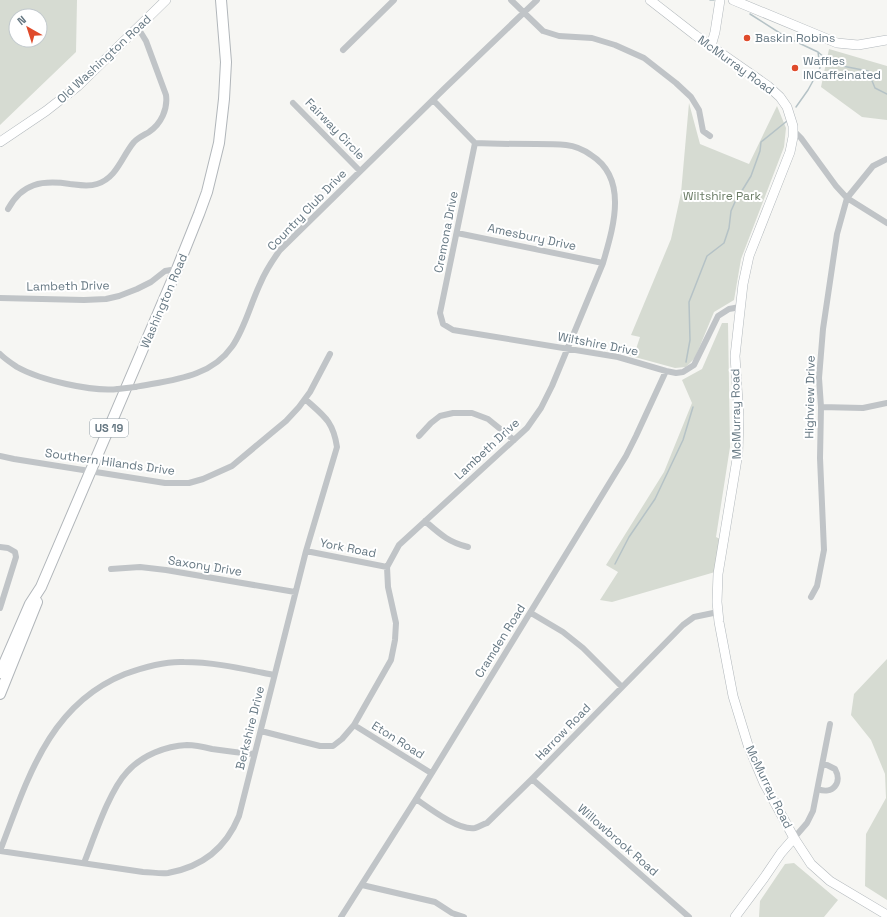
<svg xmlns="http://www.w3.org/2000/svg" width="887" height="917" viewBox="0 0 887 917" font-family="'Space Grotesk',sans-serif">
	<style>
		.green { fill: #d6dbd2; fill-rule: evenodd }
		.lines { fill: none; stroke-linecap: round; stroke-linejoin: round }
		.stream { stroke: #b5c2c6; stroke-width: 1.5 }
		.secondary-casing { stroke: #b2b8bc; stroke-width: 10 }
		.primary-casing { stroke: #b1b6ba; stroke-width: 12 }
		.street { stroke: #c0c4c7; stroke-width: 6 }
		.secondary { stroke: #fff; stroke-width: 9 }
		.primary { stroke: #fff; stroke-width: 10 }
		.street-bridge { stroke: #c0c4c7; stroke-width: 6 }
		.poi-dot { fill: #df4b2b; stroke: #fff; stroke-width: 1.5 }
		.labels { text-anchor: middle; stroke-width: 4; stroke-linejoin: round; paint-order: stroke }
		.shield { fill: #fff; stroke: #94a0a8; stroke-width: 1 }
		.shield-label { font-size: 11px; font-weight: bold; fill: #667883 }
		.poi-label { font-size: 12px; fill: #667883; stroke: #fff; text-anchor: start }
		.street-label { font-size: 12px; fill: #667883; stroke: #fff }
		.park-label { font-size: 12px; fill: #6a7b65; stroke: #fff }
	</style>
	<rect width="100%" height="100%" fill="#f6f6f3"/>
	<!-- green -->
	<path class="green" d="M 0,0 L 77,0 L 76,52 L 0,125 ZM 16,16 L 40,16 L 40,40 L 16,40 Z
		M 829,49 L 887,66 L 887,120 L 862,117 L 821,87 Z
		M 689,103 L 700,144 L 749,164 L 777,106 L 786,128 L 784,147 L 741,259 L 734,300 L 714,312 L 695,358 L 686,367 L 675,368 L 620,353 L 624,347 L 636,349 L 640,337 L 631,335 L 671,239 L 681,193 Z
		M 722,323 L 728,323 L 730,447 L 716,537 L 720,539 L 715,572 L 612,602 L 600,600 L 618,572 L 606,565 L 664,472 L 692,403 L 682,380 L 702,369 Z
		M 887,659 L 887,900 L 865,886 L 866,834 L 886,798 L 885,774 L 871,740 L 851,715 L 854,694 Z
		M 794,863 L 838,900 L 824,917 L 759,917 L 760,901 L 785,864 Z"/>
	<g class="lines">
		<!-- stream -->
		<path class="stream" d="M 710,0 L 714,0
			M 750,14 L 786,37 L 818,52 L 832,64 L 868,71 L 875,88 L 887,94
			M 796,107 L 808,90 L 820,68 L 818,52
			M 686,362 L 690,340 L 689,302 L 707,256 L 724,243 L 729,228 L 731,211 L 735,202 L 751,176 L 760,151 L 761,142 L 787,121
			M 615,564 L 629,537 L 655,499 L 683,440 L 693,407"/>
		<!-- secondary casing -->
		<g class="secondary-casing">
			<path id="secondary" d="M 650,0 L 695,35 L 768,86 L 780,97 L 787,107 L 793,126 L 793,137 L 790,152 L 749,256 L 743,284 L 735,356 L 739,417 L 738,453 L 718,574 L 717,602 L 719,622 L 733,696 L 748,745 L 764,783 L 794,838 L 811,864 L 830,881 L 887,915
				M 733,0 L 837,43 L 858,45 L 887,40
				M 711,46 L 715,32 L 720,0
				M 0,142 L 46,111 L 78,86 L 166,0
				M 735,917 L 764,878 L 781,853 L 794,838"/>
		</g>
		<!-- primary casing -->
		<g class="primary-casing">
			<path id="primary" d="M 0,673 L 30,604 L 41,587 L 177,269 L 199,214 L 207,192 L 219,143 L 224,99 L 226,62 L 221,0
				M 0,694 L 37,602"/>
		</g>
		<!-- street -->
		<path class="street" d="M 511,0 L 543,31 L 559,36 L 592,38 L 615,45 L 644,58 L 676,83 L 691,97 L 699,110 L 703,131 L 710,136
			M 343,50 L 394,0
			M 293,103 L 360,171
			M 794,131 L 801,138 L 836,186 L 847,198 L 887,223
			M 475,143 L 440,313 L 443,324 L 453,330 L 618,357 L 666,371 L 676,373 L 683,372 L 694,365 L 718,316 L 729,309 L 740,307
			M 8,209 C 22,183 42,180 70,184 C 79,185 88,187 97,184 C 117,178 122,156 134,142 C 139,137 144,135 149,132 C 161,124 168,109 166,95 L 146,41 L 138,28
			M 457,233 L 603,263
			M 0,298 L 84,300 L 106,299 L 119,296 L 137,289 L 151,282 L 165,271 L 177,269
			M 0,354 C 5,359 11,363 17,367 C 40,380 92,392 118,389
			M 135,387 C 155,383 177,381 197,373 C 240,357 243,321 260,284 C 265,272 272,261 280,250 L 445,88 L 537,0
			M 821,407 L 863,408 L 887,403
			M 419,436 L 431,423 L 440,416 L 453,413 L 472,413 L 488,419 L 514,440
			M 0,456 L 14,459 L 165,483 L 189,483 L 203,479 L 232,466 L 286,421 L 299,407 L 310,392 L 330,354
			M 425,521 C 440,534 448,542 468,547
			M 0,547 L 8,548 L 15,552 L 16,557 L 0,608
			M 306,551 L 387,567
			M 111,569 L 140,567 L 166,570 L 295,592
			M 811,597 L 817,586 L 824,550 L 820,458 L 821,407 L 819,378 L 823,329 L 837,234 L 847,198 L 873,166 L 887,159
			M 531,613 L 563,632 L 583,648 L 622,687
			M 354,725 L 431,773
			M 261,731 L 320,746 L 333,746 L 342,739 L 354,725 L 391,660 L 395,640 L 396,623 L 388,587 L 387,567 L 399,545 L 527,428 L 541,408 L 552,386 L 603,263 C 613,228 629,179 591,155 C 584,150 575,146 566,145 C 556,144 546,144 536,144 C 515,144 495,144 475,143 L 433,100
			M 532,779 L 689,917
			M 818,789 C 832,795 843,783 835,769 L 827,765 L 823,765
			M 416,799 C 429,808 459,831 475,828 C 479,827 483,824 487,823 L 532,779 L 683,625 L 694,617 L 718,612
			M 794,838 L 807,823 L 813,811 L 830,724
			M 0,851 L 143,872 C 151,872 160,874 168,873 C 202,867 226,848 239,816 L 306,551 L 337,447 C 333,421 324,416 305,399
			M 0,851 C 27,781 48,705 125,674 C 144,667 164,661 184,662 C 214,662 244,669 274,675
			M 84,863 C 94,838 109,791 127,772 C 142,755 166,746 187,745 C 195,745 204,747 212,749 C 226,751 240,753 254,754
			M 362,885 L 435,902 L 452,913 L 464,917
			M 341,917 L 416,799 L 626,456 L 636,436 L 666,371"/>
		<!-- secondary -->
		<use href="#secondary" class="secondary"/>
		<!-- primary -->
		<use href="#primary" class="primary"/>
		<!-- street-bridge -->
		<path class="street-bridge" d="M 118,389 L 135,387"/>
	</g>
	<!-- markers -->
	<g class="poi-dot">
		<circle cx="747" cy="38" r="4"/>
		<circle cx="795" cy="68" r="4"/>
	</g>
	<g class="labels">
		<!-- shield labels -->
		<rect class="shield" x="90" y="419" width="38" height="18" rx="3"/>
		<g class="shield-label">
			<text x="109" y="432">US 19</text>
		</g>
		<!-- poi labels -->
		<g class="poi-label">
			<text x="755" y="42">Baskin Robins</text>
			<text x="803" y="65">Waffles<tspan x="803" dy="14">INCaffeinated</tspan></text>
		</g>
		<!-- street labels -->
		<g class="street-label">
			<text transform="translate(104 59) rotate(-43)" y="4">Old Washington Road</text>
			<text transform="translate(736 65) rotate(36)" y="4">McMurray Road</text>
			<text transform="translate(335 129) rotate(46)" y="4">Fairway Circle</text>
			<text transform="translate(307 210) rotate(-46)" y="4">Country Club Drive</text>
			<text transform="translate(446 232) rotate(-79)" y="4">Cremona Drive</text>
			<text transform="translate(532 237) rotate(12)" y="4">Amesbury Drive</text>
			<text transform="translate(68 286) rotate(-1)" y="4">Lambeth Drive</text>
			<text transform="translate(164 301) rotate(-67)" y="4">Washington Road</text>
			<text transform="translate(598 344) rotate(11)" y="4">Wiltshire Drive</text>
			<text transform="translate(810 397) rotate(-89)" y="4">Highview Drive</text>
			<text transform="translate(736 414) rotate(-91)" y="4">McMurray Road</text>
			<text transform="translate(487 449) rotate(-43)" y="4">Lambeth Drive</text>
			<text transform="translate(110 462) rotate(8)" y="4">Southern Hilands Drive</text>
			<text transform="translate(348 548) rotate(11)" y="4">York Road</text>
			<text transform="translate(205 566) rotate(9)" y="4">Saxony Drive</text>
			<text transform="translate(500 641) rotate(-58)" y="4">Cramden Road</text>
			<text transform="translate(250 728) rotate(-76)" y="4">Berkshire Drive</text>
			<text transform="translate(563 732) rotate(-46)" y="4">Harrow Road</text>
			<text transform="translate(398 740) rotate(32)" y="4">Eton Road</text>
			<text transform="translate(769 787) rotate(64)" y="4">McMurray Road</text>
			<text transform="translate(618 840) rotate(41)" y="4">Willowbrook Road</text>
		</g>
		<!-- park labels -->
		<g class="park-label">
			<text x="722" y="200">Wiltshire Park</text>
		</g>
	</g>
	<!-- north arrow -->
	<g transform="translate(28 28) rotate(321)"><circle r="19" fill="#ffffff" stroke="#c2c9cd"/>
	<path d="M0-3L7 15L0 10L-7 15Z" fill="#df4b2b"/>
	<text y="-6" font-size="11" font-weight="bold" text-anchor="middle" fill="#667883">N</text>
	</g>
</svg>
